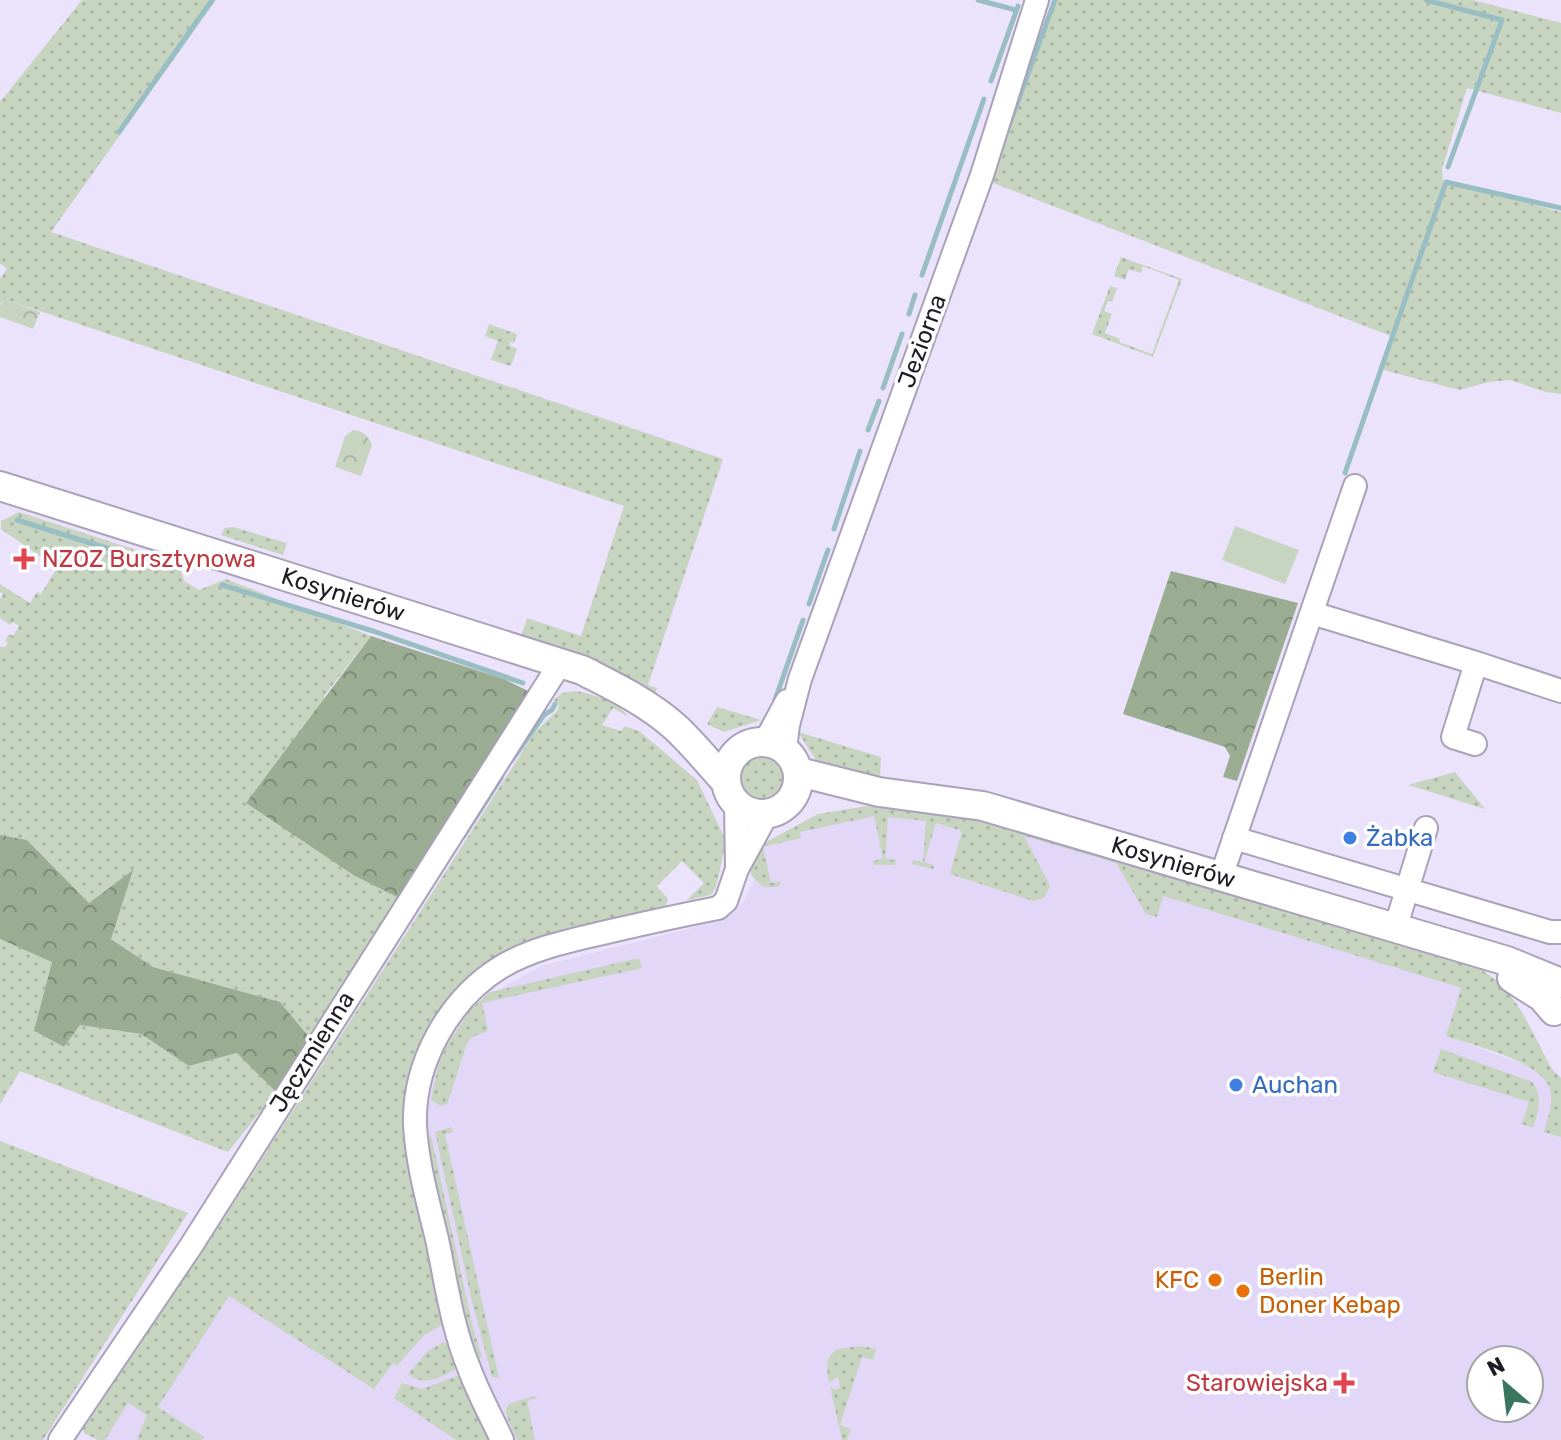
<svg xmlns="http://www.w3.org/2000/svg" width="1561" height="1440" viewBox="0 0 1561 1440" font-family="Rubik,sans-serif">
	<style>
		.built { fill: #e2d7f6; fill-rule: evenodd }
		.grass { fill: url(#grass-dots) }
		.forest { fill: url(#forest-crowns) }
		.park { fill: url(#park-crowns) }
		.garden { fill: #c6d4c0 }
		.lines { fill: none; stroke-linecap: round; stroke-linejoin: round }
		.stream { stroke: #98bec4; stroke-width: 5 }
		.minor-casing { stroke: #aaa2b9; stroke-width: 26 }
		.major-casing { stroke: #aaa2b9; stroke-width: 32 }
		.minor { stroke: #fff; stroke-width: 22 }
		.major { stroke: #fff; stroke-width: 28 }
		.health-dot { fill: #e0444e; stroke: #fff; stroke-width: 3 }
		.shop-dot { fill: #3f7fe0; stroke: #fff; stroke-width: 3 }
		.food-dot { fill: #e8710a; stroke: #fff; stroke-width: 3 }
		.labels { text-anchor: middle; stroke-width: 7; stroke-linejoin: round; paint-order: stroke }
		.street-label { font-size: 24px; fill: #1f1b24; stroke: #fff }
		.health-label { font-size: 24px; fill: #be3a42; stroke: #fff; text-anchor: start }
		.shop-label { font-size: 24px; fill: #366cbe; stroke: #fff; text-anchor: start }
		.food-label { font-size: 24px; fill: #c56008; stroke: #fff; text-anchor: start }
	</style>
	<defs>
		<pattern id="grass-dots" width="8" height="8" patternUnits="userSpaceOnUse" patternTransform="scale(2)"><rect width="8" height="8" fill="#c6d4c0"/><path d="M2 2h.1M6 6h.1" fill="none" stroke="#aab5a5" stroke-width="1.8" stroke-linecap="round"/></pattern>
		<pattern id="forest-crowns" width="20" height="18" patternUnits="userSpaceOnUse" patternTransform="scale(2)"><rect width="20" height="18" fill="#9aad93"/><path d="M2 6a3 3 0 1 1 6 0M12 15a3 3 0 1 1 6 0" fill="none" stroke="#7d8c78"/></pattern>
		<pattern id="park-crowns" width="20" height="18" patternUnits="userSpaceOnUse" patternTransform="scale(2)"><rect width="20" height="18" fill="#c6d4c0"/><path d="M2 6a3 3 0 1 1 6 0M12 15a3 3 0 1 1 6 0" fill="none" stroke="#aab5a5"/></pattern>
	</defs>
	<rect width="100%" height="100%" fill="#ebe3fb"/>
	<!-- built -->
	<path class="built" d="M 876,812 L 1002,830 L 1044,841 L 1161,877 L 1163,896 L 1461,988 L 1447,1036 L 1542,1071 L 1561,1080 L 1561,1440 L 102,1440 L 277,1147 L 498,990 L 541,966 L 723,920 L 743,903 L 753,881 L 762,846 L 844,815 ZM 1481,1360 L 1529,1360 L 1529,1408 L 1481,1408 Z"/>
	<!-- grass -->
	<path class="grass" d="M 82,0 L 216,0 L 51,232 L 723,459 L 648,685 L 657,688 L 655,694 L 611,667 L 575,652 L 521,636 L 527,618 L 581,636 L 624,506 L 4,299 L 0,304 L 0,279 L 7,269 L 0,263 L 0,102 Z
		M 1052,0 L 1473,0 L 1561,23 L 1561,113 L 1467,88 L 1442,169 L 1443,186 L 1447,181 L 1561,212 L 1561,394 L 1546,392 L 1510,380 L 1489,382 L 1459,390 L 1380,369 L 1391,336 L 991,182 Z
		M 1121,257 L 1182,279 L 1153,357 L 1092,334 L 1110,286 L 1117,288 L 1112,302 L 1108,301 L 1104,311 L 1112,314 L 1105,333 L 1120,339 L 1119,342 L 1152,354 L 1179,280 L 1143,266 L 1141,273 L 1129,269 L 1125,280 L 1114,276 Z
		M 489,324 L 517,334 L 514,343 L 510,342 L 509,345 L 517,349 L 511,366 L 491,360 L 498,341 L 485,336 Z
		M 19,512 L 179,564 L 184,581 L 199,590 L 226,579 L 371,636 L 324,696 L 355,876 L 401,899 L 310,1038 L 280,1002 L 153,967 L 110,938 L 132,871 L 89,903 L 27,840 L 0,835 L 0,647 L 5,647 L 8,643 L 5,641 L 9,634 L 13,636 L 19,626 L 13,622 L 10,625 L 0,618 L 0,599 L 3,594 L 0,592 L 0,584 L 30,603 L 37,592 L 41,594 L 57,568 L 1,529 L 1,521 Z
		M 233,527 L 287,543 L 283,555 L 221,535 L 225,528 Z
		M 575,691 C 593,694 622,702 630,720 L 627,716 L 613,708 L 602,725 L 621,731 L 624,726 L 639,731 L 697,780 L 726,841 L 716,887 L 711,895 L 687,900 L 704,883 L 682,861 L 657,886 L 668,899 L 666,906 L 597,923 L 506,954 L 414,1067 L 446,1316 L 442,1325 L 424,1335 L 397,1366 L 393,1363 L 374,1389 L 229,1296 L 158,1407 L 204,1437 L 202,1440 L 137,1440 L 147,1415 L 128,1403 L 105,1440 L 98,1440 L 84,1433 L 83,1429 L 216,1231 L 535,732 L 557,711 L 559,704 L 554,700 L 562,693 Z
		M 717,707 L 761,720 L 724,732 L 707,724 Z
		M 798,732 L 881,757 L 880,776 L 835,772 L 819,765 Z
		M740 778a23 23 0 1 1 46 0a23 23 0 1 1-46 0Z
		M 1455,772 L 1485,809 L 1408,785 Z
		M 867,806 L 906,809 L 981,820 L 1480,969 C 1518,990 1531,1032 1552,1069 L 1561,1078 L 1561,1137 L 1544,1132 C 1548,1118 1554,1103 1550,1089 C 1542,1061 1472,1045 1446,1036 L 1461,988 L 1163,896 L 1157,917 L 1146,914 L 1116,863 L 1024,836 L 1050,886 L 1044,898 L 1033,901 L 950,874 L 962,831 L 936,823 L 924,862 L 934,865 L 934,869 L 912,864 L 913,860 L 923,862 L 926,821 L 888,817 L 885,859 L 896,860 L 895,865 L 874,865 L 873,861 L 883,859 L 874,816 L 800,832 L 801,838 L 763,847 L 771,883 L 781,881 L 779,887 L 763,887 L 751,875 L 749,864 L 759,846 L 818,814 Z
		M 0,939 L 52,961 L 35,1032 L 64,1047 L 80,1025 L 141,1034 L 189,1066 L 238,1053 L 276,1092 L 228,1152 L 20,1071 L 0,1104 Z
		M 639,958 L 642,968 L 482,1003 L 488,1031 L 472,1037 L 467,1043 L 447,1104 L 440,1106 L 431,1100 L 438,1066 L 446,1047 L 470,1010 L 490,992 Z
		M 1441,1049 L 1532,1082 C 1544,1097 1538,1111 1533,1128 L 1522,1124 L 1529,1102 L 1433,1072 Z
		M 452,1127 L 453,1132 L 445,1134 L 499,1378 L 492,1377 L 471,1297 L 435,1132 Z
		M 431,1135 L 473,1328 L 482,1357 L 475,1360 L 468,1343 L 427,1154 L 427,1143 Z
		M 0,1141 L 188,1213 L 43,1440 L 0,1440 Z
		M 444,1342 L 452,1348 L 459,1368 C 442,1376 425,1388 408,1374 L 428,1351 Z
		M 862,1346 L 876,1349 L 873,1360 L 862,1357 L 840,1425 L 851,1429 L 847,1440 L 842,1440 L 830,1386 L 834,1390 L 840,1388 L 838,1377 L 829,1382 C 826,1369 825,1357 837,1349 Z
		M 463,1374 L 493,1440 L 456,1440 L 394,1398 L 402,1383 L 422,1389 Z
		M 536,1396 L 537,1398 L 527,1401 L 535,1440 L 517,1440 C 502,1405 497,1406 536,1396 Z"/>
	<!-- forest -->
	<path class="forest" d="M 1171,571 L 1298,603 L 1237,781 L 1223,777 L 1230,756 L 1225,747 L 1123,714 Z
		M 371,636 L 504,679 L 528,691 L 401,899 L 355,876 L 246,803 Z
		M 0,835 L 27,840 L 89,903 L 133,870 L 111,939 L 153,967 L 280,1002 L 310,1038 L 276,1092 L 237,1053 L 189,1066 L 141,1034 L 80,1025 L 64,1047 L 34,1031 L 52,962 L 0,939 Z"/>
	<!-- park -->
	<path class="park" d="M 4,299 L 40,312 L 33,329 L 0,317 L 0,306 Z
		M 353,430 C 364,431 368,436 372,445 L 361,476 L 335,467 L 345,436 Z"/>
	<!-- garden -->
	<path class="garden" d="M 1235,526 L 1299,550 L 1285,584 L 1222,560 Z"/>
	<g class="lines">
		<!-- stream -->
		<path class="stream" d="M 978,0 L 1016,10
			M 1426,0 L 1502,20 L 1448,167
			M 991,81 L 1018,6
			M 119,132 L 212,0
			M 1006,134 L 1055,0
			M 922,275 L 984,99
			M 909,314 L 915,295
			M 883,388 L 902,334
			M 868,430 L 879,401
			M 1345,473 L 1446,182 L 1561,208
			M 17,520 L 173,569
			M 834,529 L 860,451
			M 222,585 L 373,631 L 523,683
			M 809,604 L 828,550
			M 775,700 L 803,620
			M 512,760 L 544,715 L 552,710 L 555,704
			M 463,837 L 501,778"/>
		<!-- minor casing -->
		<g class="minor-casing">
			<path id="minor" d="M 1312,613 L 1476,663 L 1453,737 L 1475,744
				M 1476,663 L 1561,691
				M 765,742 L 787,701
				M 785,749 L 788,725 L 800,679 L 982,175 L 1037,0
				M 736,804 L 737,867
				M 1234,838 L 1550,932 L 1561,932
				M 1221,877 L 1355,486
				M 1395,929 L 1426,828
				M 60,1440 L 191,1246 L 561,662
				M 502,1440 C 491,1416 478,1393 469,1368 C 452,1327 446,1282 437,1239 C 428,1202 417,1163 415,1125 C 413,1063 449,999 501,967 C 534,947 574,940 611,931 C 646,923 682,915 718,908 L 726,901 L 737,869 L 767,814"/>
		</g>
		<!-- major casing -->
		<g class="major-casing">
			<g id="major">
				<path id="s1" d="M 0,486 L 582,670 C 613,686 647,702 674,726 C 693,743 709,764 726,782"/>
				<circle cx="762" cy="778" r="36"/>
				<path id="s2" d="M 799,772 L 879,792 L 983,806 L 1507,961 L 1561,983"/>
				<path d="M 1512,978 L 1542,997 L 1554,1011"/>
			</g>
		</g>
		<!-- minor -->
		<use href="#minor" class="minor"/>
		<!-- major -->
		<use href="#major" class="major"/>
	</g>
	<!-- markers -->
	<g class="health-dot">
		<path d="M20 547h8v8h8v8h-8v8h-8v-8h-8v-8h8z"/>
		<path d="M1340 1371h8v8h8v8h-8v8h-8v-8h-8v-8h8z"/>
	</g>
	<g class="shop-dot">
		<circle cx="1350" cy="838" r="8"/>
		<circle cx="1236" cy="1085" r="8"/>
	</g>
	<g class="food-dot">
		<circle cx="1215" cy="1280" r="8"/>
		<circle cx="1243" cy="1291" r="8"/>
	</g>
	<g class="labels">
		<!-- street labels -->
		<g class="street-label">
			<text transform="translate(922 341) rotate(-70)" y="8">Jeziorna</text>
			<text dy="8" stroke="none"><textPath href="#s1" startOffset="360">Kosynierów</textPath></text>
			<text dy="8" stroke="none"><textPath href="#s2" startOffset="386">Kosynierów</textPath></text>
			<text transform="translate(312 1052) rotate(-58)" y="8">Jęczmienna</text>
		</g>
		<!-- health labels -->
		<g class="health-label">
			<text x="42" y="567">NZOZ Bursztynowa</text>
			<text x="1328" y="1391" text-anchor="end">Starowiejska</text>
		</g>
		<!-- shop labels -->
		<g class="shop-label">
			<text x="1366" y="846">Żabka</text>
			<text x="1252" y="1093">Auchan</text>
		</g>
		<!-- food labels -->
		<g class="food-label">
			<text x="1259" y="1285">Berlin<tspan x="1259" dy="28">Doner Kebap</tspan></text>
			<text x="1199" y="1288" text-anchor="end">KFC</text>
		</g>
	</g>
	<!-- north arrow -->
	<g transform="translate(1505 1384) rotate(332)"><circle r="38" fill="#ffffff" stroke="#a5a4a7" stroke-width="2"/>
	<path d="M0-6L14 30L0 20L-14 30Z" fill="#3a7560"/>
	<text y="-12" font-size="22" font-weight="bold" text-anchor="middle" fill="#1f1b24">N</text>
	</g>
</svg>
